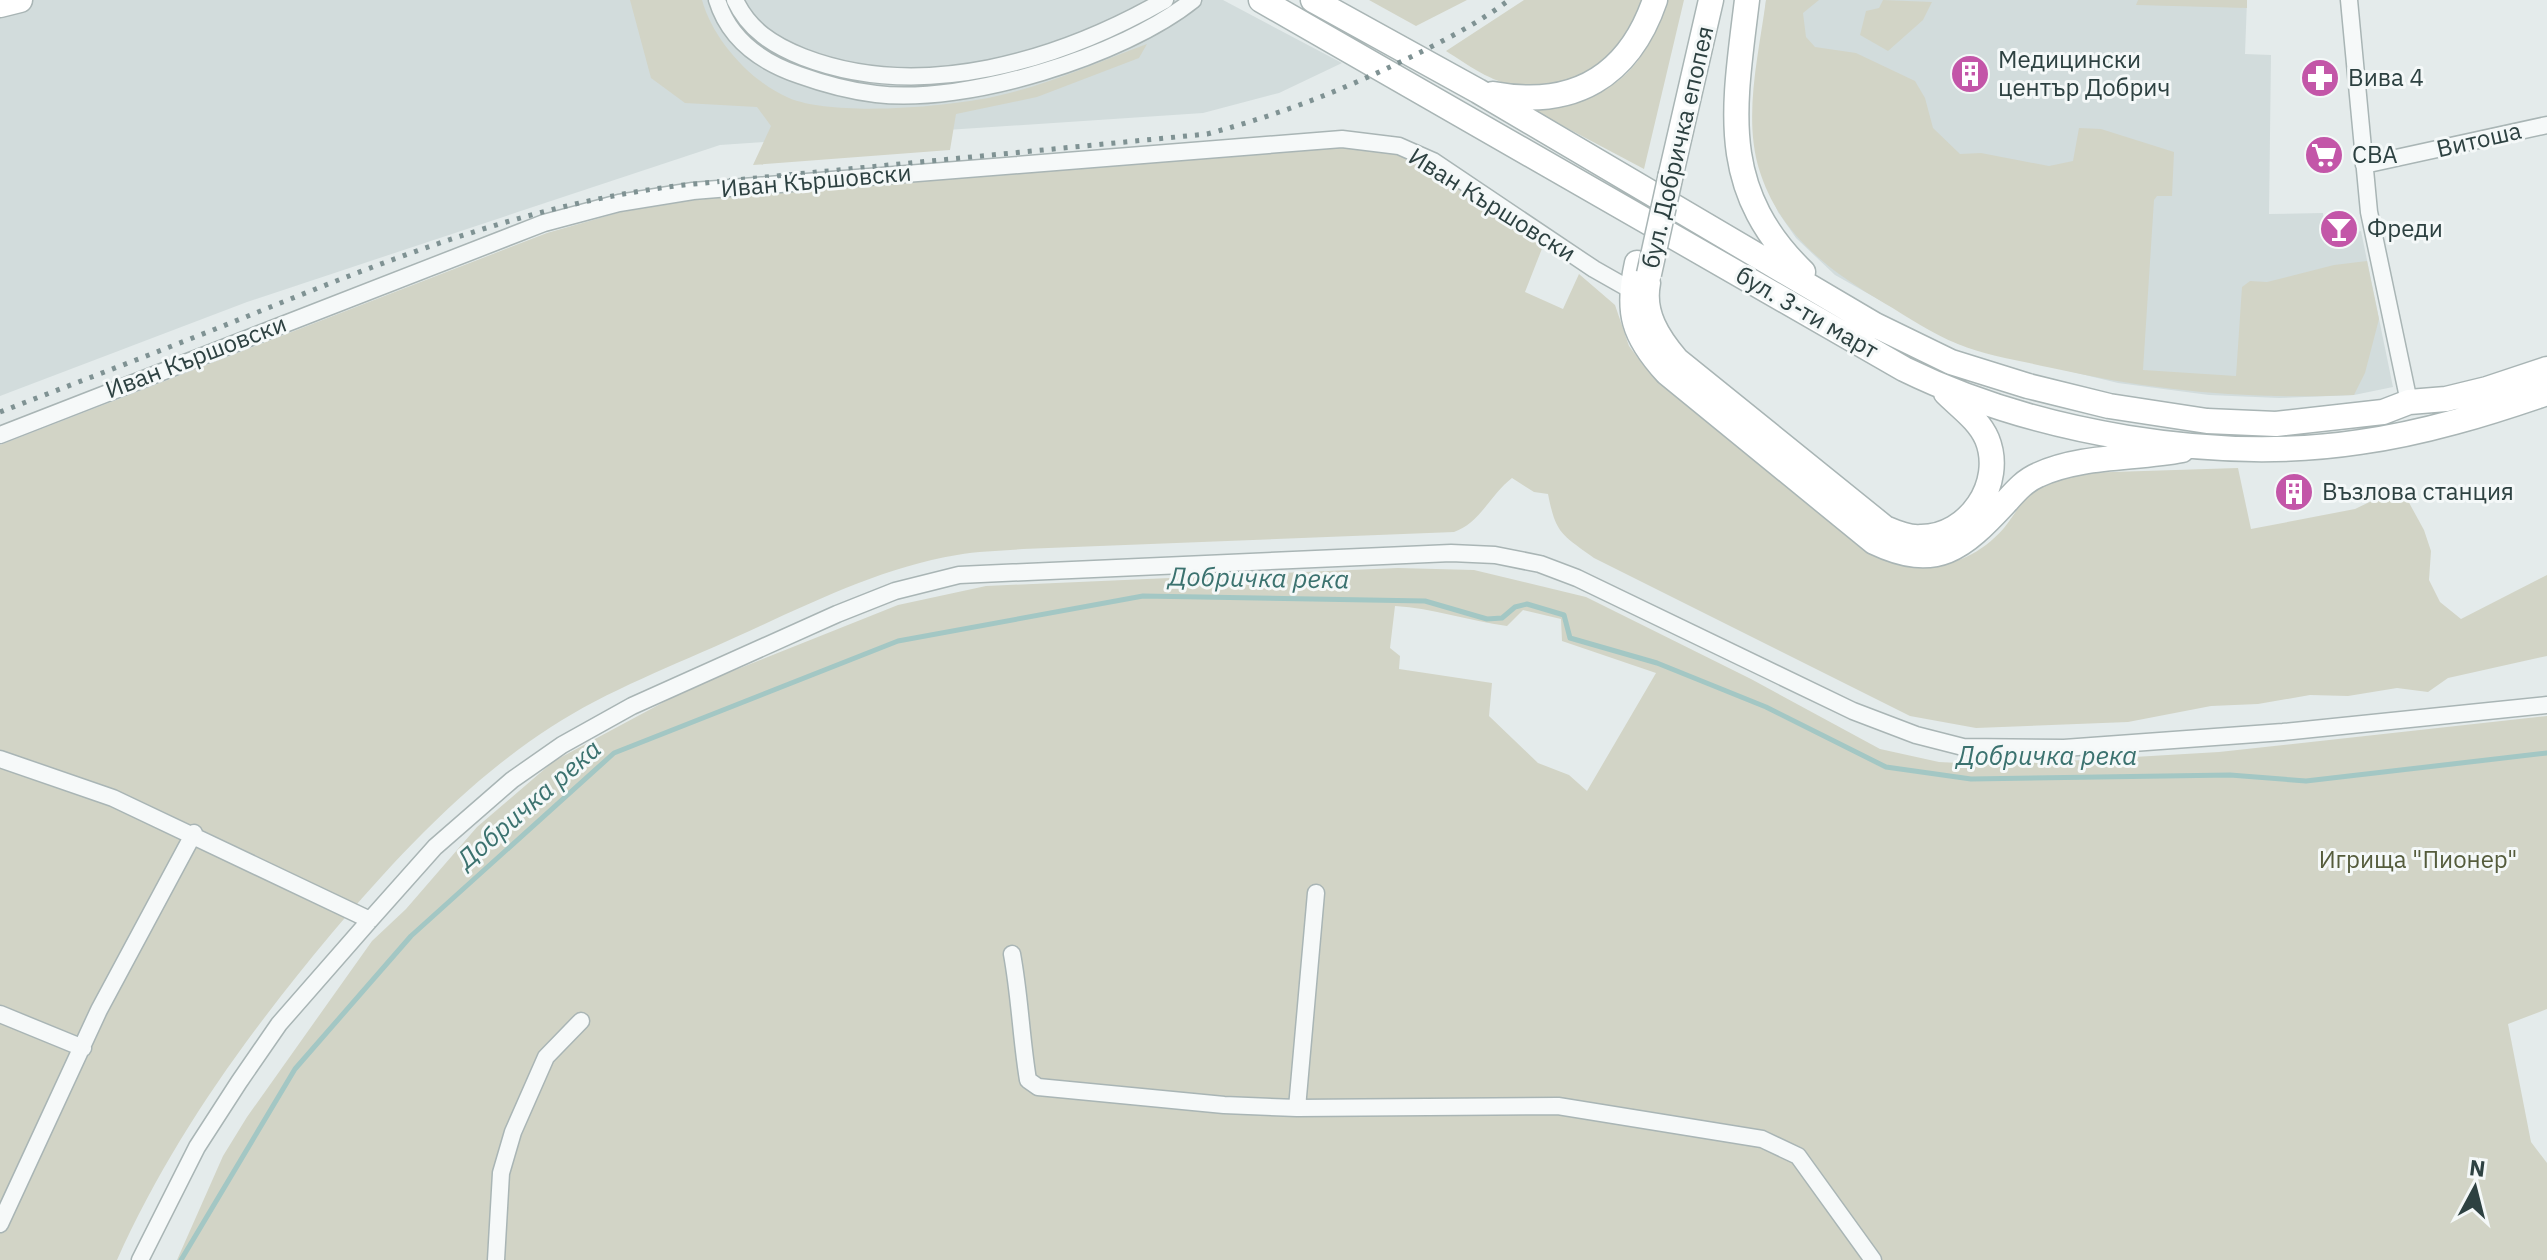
<svg xmlns="http://www.w3.org/2000/svg" width="2547" height="1260" viewBox="0 0 2547 1260" font-family="'IBM Plex Sans',sans-serif">
	<style>
		.built { fill: #d2dcdc }
		.green { fill: #d2d4c6; fill-rule: evenodd }
		.lines { fill: none; stroke-linecap: round; stroke-linejoin: round }
		.stream { stroke: #a3c7c4; stroke-width: 5 }
		.street-casing { stroke: #a9b5b5; stroke-width: 19 }
		.secondary-casing { stroke: #a9b5b5; stroke-width: 27 }
		.street { stroke: #f6f9f9; stroke-width: 16 }
		.secondary { stroke: #fff; stroke-width: 24 }
		.rail { stroke: #7f9293; stroke-width: 5; stroke-dasharray: 4 8; stroke-linecap: butt }
		.secondary-bridge-casing { stroke: #a9b5b5; stroke-width: 27; stroke-linecap: butt }
		.secondary-bridge { stroke: #fff; stroke-width: 24 }
		.labels { text-anchor: middle; stroke-width: 6; stroke-linejoin: round; paint-order: stroke }
		.poi-label { font-size: 24px; fill: #2d4141; stroke: #f4f8f8; text-anchor: start }
		.street-label { font-size: 24px; fill: #2d4141; stroke: #f4f8f8 }
		.park-label { font-size: 24px; fill: #555c3c; stroke: #f4f8f8 }
		.water-label { font-size: 26px; font-style: italic; fill: #3b726f; stroke: #f4f8f8 }
	</style>
	<rect width="100%" height="100%" fill="#e4ebeb"/>
	<!-- built -->
	<path class="built" d="M 0,0 L 1223,0 L 1342,63 L 1279,93 L 1203,113 L 720,145 L 247,302 L 0,396 Z
		M 1766,0 L 2247,0 L 2245,54 L 2271,55 L 2269,214 L 2323,213 L 2326,242 L 2361,231 L 2393,387 L 2354,395 L 2279,398 L 2209,395 L 2118,383 L 1958,344 L 1835,275 L 1796,238 L 1778,212 L 1759,167 L 1753,121 Z"/>
	<!-- green -->
	<path class="green" d="M 630,0 L 702,0 C 713,40 751,82 789,98 C 834,117 949,107 997,96 C 1048,85 1098,62 1147,44 L 1139,58 L 1037,97 L 956,114 L 950,150 L 753,165 L 771,126 L 757,107 L 685,103 L 651,78 Z
		M 1369,0 L 1467,0 L 1416,26 Z
		M 1524,0 L 1643,0 C 1637,18 1627,39 1614,54 C 1594,77 1547,91 1517,86 C 1491,82 1468,65 1446,51 Z
		M 1667,0 L 1684,0 L 1644,169 L 1531,109 C 1609,102 1643,75 1667,0 Z
		M 1766,0 L 1819,0 L 1803,13 L 1806,37 L 1815,47 L 1856,53 L 1915,81 L 1925,98 L 1933,128 L 1960,154 L 1981,153 L 2049,166 L 2073,161 L 2079,128 L 2101,129 L 2174,152 L 2172,196 L 2157,196 L 2154,200 L 2143,370 L 2236,376 L 2242,287 L 2250,281 L 2267,282 L 2334,265 L 2367,261 L 2379,319 L 2365,373 L 2354,395 C 2250,400 2153,391 2052,368 C 2022,361 1987,356 1958,344 C 1932,334 1908,317 1884,303 C 1828,270 1779,234 1759,169 C 1743,116 1759,53 1766,0 Z
		M 1883,0 L 1932,2 L 1923,20 L 1888,51 L 1860,35 L 1866,11 L 1879,8 Z
		M 2138,0 L 2247,0 L 2247,8 L 2136,5 Z
		M 1341,145 L 1398,153 L 1430,167 L 1543,246 L 1525,292 L 1563,309 L 1579,274 L 1615,305 L 1629,346 L 1644,366 L 1866,551 C 1916,576 1966,571 2004,528 C 2016,513 2023,497 2040,486 C 2053,479 2066,476 2081,473 L 2238,468 L 2251,529 L 2355,509 L 2380,497 L 2407,499 L 2424,530 L 2431,551 L 2429,580 L 2440,602 L 2461,619 L 2547,575 L 2547,656 L 2448,678 L 2428,692 L 2397,688 L 2348,696 L 2310,695 L 2258,704 L 2211,706 L 2128,722 L 1976,728 L 1910,716 L 1594,558 C 1561,534 1556,534 1548,494 L 1534,492 L 1512,478 C 1491,494 1480,523 1454,532 L 1023,549 C 1001,551 978,551 957,555 C 879,568 807,605 736,637 C 675,665 608,690 551,727 C 466,782 398,856 332,933 C 247,1035 172,1138 117,1260 L 0,1260 L 0,445 L 547,233 L 621,212 L 694,200 Z
		M 1398,568 L 1474,570 L 1586,597 L 1751,679 L 1880,749 L 1939,762 L 1998,765 L 2219,752 L 2547,716 L 2547,1009 L 2508,1024 L 2531,1142 L 2547,1163 L 2547,1260 L 177,1260 L 223,1156 L 247,1117 L 372,941 L 406,909 L 477,827 L 554,761 L 690,688 L 898,605 L 986,586 ZM 1395,606 C 1433,608 1469,621 1507,626 L 1523,610 L 1561,619 L 1562,641 L 1656,673 L 1587,791 L 1569,775 L 1538,763 L 1489,716 L 1492,683 L 1399,669 L 1400,656 L 1390,648 Z"/>
	<g class="lines">
		<!-- stream -->
		<path class="stream" d="M 181,1260 L 295,1069 L 411,936 L 614,753 L 898,641 L 1143,596 L 1425,601 L 1487,619 L 1502,618 L 1515,607 L 1527,604 L 1564,615 L 1570,638 L 1657,663 L 1766,707 L 1886,767 L 1971,779 L 2230,775 L 2306,781 L 2547,753"/>
		<!-- street casing -->
		<g class="street-casing">
			<path id="street" d="M 717,0 C 729,39 761,62 799,75 C 824,84 850,91 876,94 C 966,105 1123,56 1193,0
				M 735,0 C 749,30 773,45 803,57 C 922,103 1060,60 1165,0
				M 2349,0 L 2369,212 L 2409,402
				M 2364,165 L 2547,125
				M 0,435 L 544,223 L 619,203 L 693,191 L 1342,139 L 1399,146 L 1433,161 L 1594,269 L 1631,290
				M 0,759 L 113,798 L 370,920
				M 1012,954 C 1020,997 1021,1038 1028,1080 L 1038,1087 L 1224,1105 L 1297,1108 L 1558,1106 L 1762,1139 L 1798,1156 L 1873,1260
				M 0,1014 L 83,1048
				M 1297,1108 L 1316,893
				M 0,1224 L 99,1010 L 194,833
				M 140,1260 L 197,1147 L 239,1082 L 279,1024 L 370,920 L 435,847 L 512,780 L 562,745 L 632,706 L 837,614 L 895,591 L 959,575 L 1451,553 L 1495,555 L 1540,564 L 1577,578 L 1853,711 L 1916,735 L 1963,747 L 2064,748 L 2283,732 L 2547,705
				M 496,1260 L 501,1173 L 513,1132 L 546,1057 L 581,1021"/>
		</g>
		<!-- secondary casing -->
		<g class="secondary-casing">
			<path id="secondary" d="M 1261,0 L 1904,369 C 2035,433 2216,464 2360,442 C 2424,433 2486,414 2547,393
				M 1313,0 L 1478,91 L 1875,325 L 1951,362 L 2028,386 L 2109,406 L 2207,421 L 2276,424 L 2383,412 L 2409,402 L 2446,399 L 2487,389 L 2547,369
				M 1747,0 C 1734,108 1717,188 1803,272
				M 0,5 L 20,0
				M 1493,94 C 1574,109 1629,76 1655,0
				M 1671,174 L 1711,0
				M 1637,263 C 1626,312 1633,336 1667,373 L 1874,542 C 1937,572 1963,548 2005,503 C 2015,492 2024,481 2038,475 C 2081,455 2136,459 2182,450
				M 1648,283 C 1642,313 1658,338 1677,360 L 1885,528 C 1897,533 1909,538 1921,537 C 1969,537 2005,483 1987,439 C 1979,420 1960,407 1946,393"/>
		</g>
		<!-- street -->
		<use href="#street" class="street"/>
		<!-- secondary -->
		<use href="#secondary" class="secondary"/>
		<!-- rail -->
		<path class="rail" d="M 0,412 C 81,381 163,350 243,318 C 387,260 529,203 684,185 L 1207,134 C 1282,114 1343,90 1413,56 C 1445,40 1480,22 1509,0"/>
		<!-- secondary-bridge casing -->
		<g class="secondary-bridge-casing">
			<path id="secondary-bridge" d="M 1649,274 L 1671,174"/>
		</g>
		<!-- secondary-bridge -->
		<use href="#secondary-bridge" class="secondary-bridge"/>
	</g>
	<!-- icons -->
	<defs>
		<g id="building-disc" transform="scale(2)"><circle r="9.5" fill="#c356a8" stroke="#f4f8f8"/><path d="M-4-6H4V6H1V3H-1V6H-4ZM-2.5-4.3h1.7v1.8h-1.7ZM.8-4.3h1.7v1.8H.8ZM-2.5-1h1.7V.8h-1.7ZM.8-1h1.7V.8H.8Z" fill="#fff"/></g>
		<g id="pharmacy-disc" transform="scale(2)"><circle r="9.5" fill="#c356a8" stroke="#f4f8f8"/><path d="M-2-6h4v4h4v4h-4v4h-4v-4h-4v-4h4Z" fill="#fff"/></g>
		<g id="supermarket-disc" transform="scale(2)"><circle r="9.5" fill="#c356a8" stroke="#f4f8f8"/><path d="M-6-5.5h2.5l.6 2H6L4.5 2H-2.5L-4.4-4H-6ZM-1.5 3.2a1.3 1.3 0 1 0 .1 0ZM3 3.2a1.3 1.3 0 1 0 .1 0Z" fill="#fff"/></g>
		<g id="bar-disc" transform="scale(2)"><circle r="9.5" fill="#c356a8" stroke="#f4f8f8"/><path d="M-6-5H6L.8 .8V4.5H3.5V6h-7V4.5H-.8V.8Z" fill="#fff"/></g>
	</defs>
	<g fill-rule="evenodd">
		<use href="#building-disc" x="1970" y="74"/>
		<use href="#pharmacy-disc" x="2320" y="78"/>
		<use href="#supermarket-disc" x="2324" y="155"/>
		<use href="#bar-disc" x="2339" y="229"/>
		<use href="#building-disc" x="2294" y="492"/>
	</g>
	<g class="labels">
		<!-- poi labels -->
		<g class="poi-label">
			<text x="1998" y="68">Медицински<tspan x="1998" dy="28">център Добрич</tspan></text>
			<text x="2348" y="86">Вива 4</text>
			<text x="2352" y="163">CBA</text>
			<text x="2367" y="237">Фреди</text>
			<text x="2322" y="500">Възлова станция</text>
		</g>
		<!-- street labels -->
		<g class="street-label">
			<text transform="translate(2479 140) rotate(-13)" y="8">Витоша</text>
			<text transform="translate(1678 147) rotate(-77)" y="8">бул. Добричка епопея</text>
			<text transform="translate(816 181) rotate(-5)" y="8">Иван Кършовски</text>
			<text transform="translate(1492 205) rotate(32)" y="8">Иван Кършовски</text>
			<text transform="translate(1807 313) rotate(30)" y="8">бул. 3-ти март</text>
			<text transform="translate(196 357) rotate(-21)" y="8">Иван Кършовски</text>
		</g>
		<!-- park labels -->
		<g class="park-label">
			<text x="2418" y="868">Игрища "Пионер"</text>
		</g>
		<!-- water labels -->
		<g class="water-label">
			<text transform="translate(1259 578) rotate(1)" y="9">Добричка река</text>
			<text x="2047" y="765">Добричка река</text>
			<text transform="translate(529 804) rotate(-41)" y="9">Добричка река</text>
		</g>
	</g>
	<!-- north arrow -->
	<g transform="translate(2475 1188) rotate(7)" stroke="#f4f8f8" stroke-width="6" paint-order="stroke">
	<path d="M0-6L14 30L0 20L-14 30Z" fill="#2d4141"/>
	<text y="-12" font-size="22" font-weight="bold" text-anchor="middle" fill="#2d4141">N</text>
	</g>
</svg>
